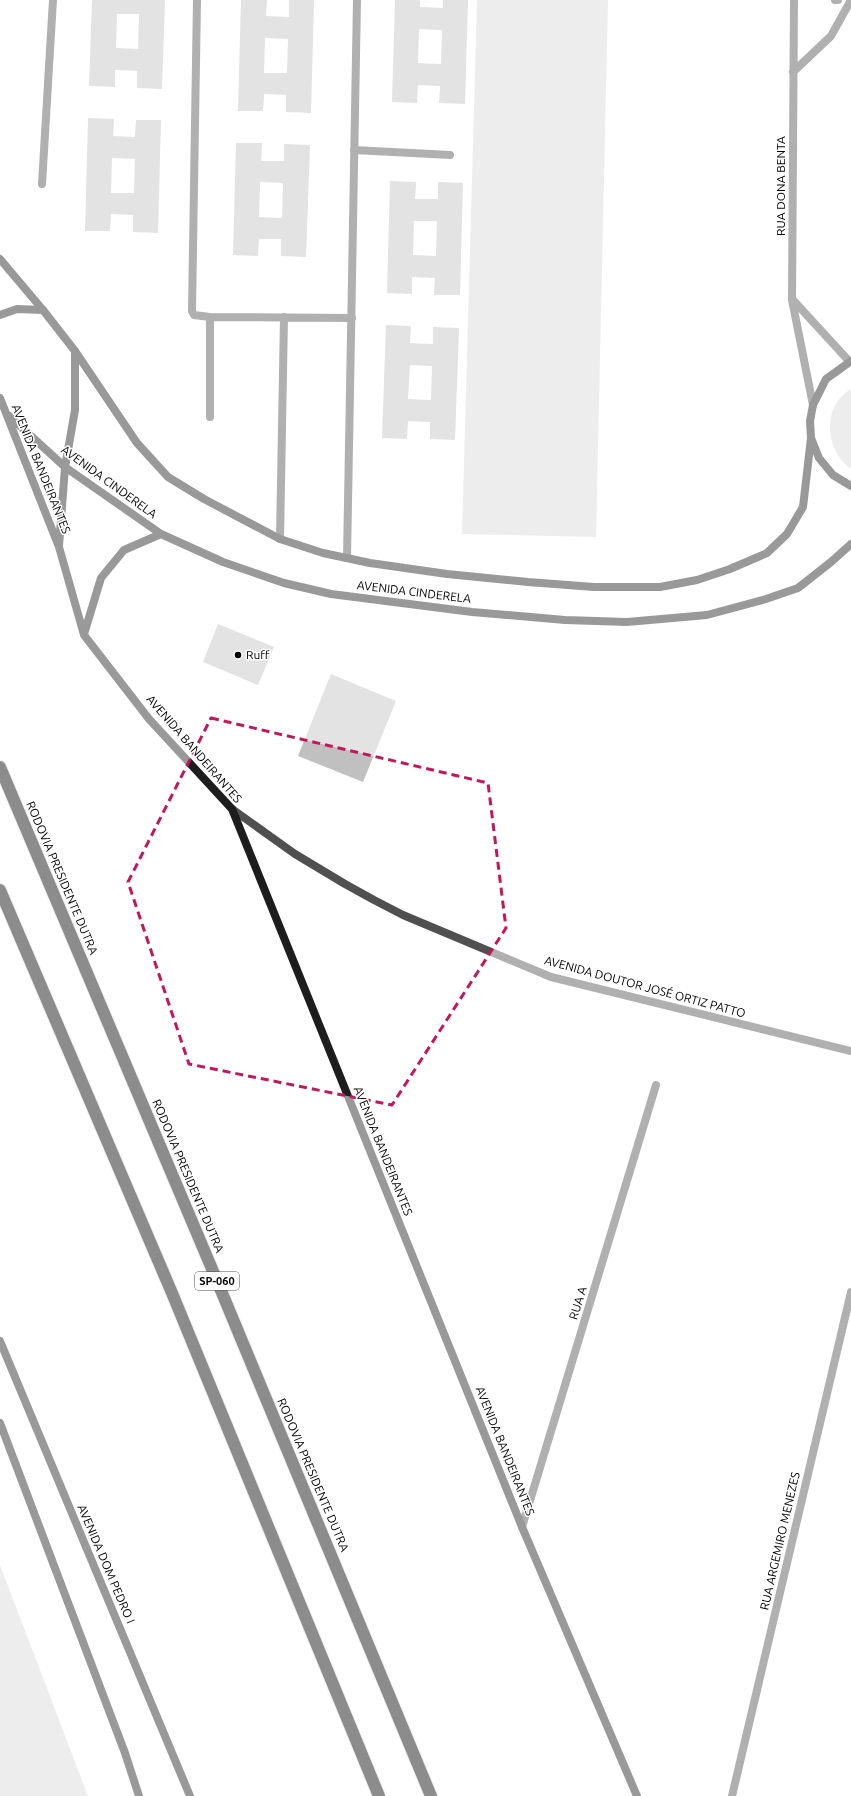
<svg xmlns="http://www.w3.org/2000/svg" width="851" height="1796" viewBox="0 0 851 1796" font-family="Ubuntu,sans-serif">
	<style>
		.green { fill: #d7d7d7 }
		.building { fill: #c0c0c0; fill-rule: evenodd }
		.lines { fill: none; stroke-linecap: round; stroke-linejoin: round }
		.motorway-casing { stroke: #dbdbdb; stroke-width: 14 }
		.minor { stroke: #505050; stroke-width: 8 }
		.secondary { stroke: #1d1d1d; stroke-width: 8 }
		.motorway { stroke: #000; stroke-width: 12 }
		.marked { fill: none; stroke: #c2185b; stroke-width: 3; stroke-dasharray: 8 5; stroke-linejoin: round }
		.poi-dot { fill: #000; stroke: #fff; stroke-width: 1.5 }
		.labels { text-anchor: middle; stroke-width: 3; stroke-linejoin: round; paint-order: stroke }
		.shield { fill: #fff; stroke: #4c4c4c; stroke-width: 1 }
		.shield-label { font-size: 11px; font-weight: bold; fill: #000 }
		.street-label { font-size: 12px; fill: #000; stroke: #fff }
		.poi-label { font-size: 12px; fill: #000; stroke: #fff; text-anchor: start }
	</style>
	<rect width="100%" height="100%" fill="#fff"/>
	<!-- green -->
	<path class="green" d="M 477,0 L 608,0 L 596,537 L 462,534 Z
		M 851,389 L 851,469 C 825,451 821,406 851,389 Z
		M 0,1565 L 88,1796 L 0,1796 Z"/>
	<!-- building -->
	<path class="building" d="M 92,0 L 165,0 L 162,89 L 137,88 L 137,71 L 115,70 L 115,87 L 89,86 ZM 117,14 L 139,14 L 138,49 L 116,48 Z
		M 241,0 L 267,0 L 266,16 L 289,17 L 289,0 L 314,0 L 311,113 L 286,112 L 286,95 L 264,94 L 263,111 L 238,111 ZM 265,38 L 288,39 L 287,73 L 264,73 Z
		M 395,0 L 420,0 L 420,7 L 443,8 L 443,0 L 468,0 L 465,104 L 439,103 L 440,86 L 418,85 L 417,103 L 392,102 ZM 419,29 L 442,30 L 441,64 L 418,63 Z
		M 88,118 L 114,119 L 113,136 L 135,137 L 136,120 L 161,120 L 158,233 L 133,232 L 133,215 L 111,214 L 110,231 L 85,231 ZM 112,158 L 135,159 L 134,193 L 111,193 Z
		M 236,143 L 262,143 L 261,161 L 284,161 L 284,144 L 310,145 L 306,257 L 281,256 L 281,239 L 259,239 L 258,256 L 233,255 ZM 260,182 L 283,183 L 282,218 L 259,217 Z
		M 390,181 L 416,182 L 415,199 L 438,199 L 438,182 L 463,183 L 460,295 L 434,295 L 435,278 L 412,277 L 412,294 L 387,293 ZM 414,221 L 437,221 L 436,256 L 413,255 Z
		M 386,325 L 411,326 L 410,343 L 433,344 L 433,327 L 459,328 L 455,440 L 430,439 L 430,422 L 408,421 L 407,439 L 382,438 ZM 410,365 L 432,366 L 431,400 L 408,399 Z
		M 218,624 L 274,647 L 258,685 L 203,662 Z
		M 331,674 L 396,701 L 363,782 L 298,756 Z"/>
	<g class="lines">
		<!-- motorway casing -->
		<g class="motorway-casing">
			<path id="motorway" d="M 0,767 L 215,1276 L 431,1796
				M 0,890 L 172,1293 L 379,1796"/>
		</g>
		<!-- minor -->
		<path class="minor" d="M 197,0 L 192,311 L 194,315 L 210,317 L 210,417
			M 794,0 L 792,300 L 813,405
			M 835,0 L 838,0
			M 793,72 L 831,36 L 851,0
			M 354,150 L 450,155
			M 42,184 L 53,0
			M 793,300 L 849,361
			M 210,317 L 352,318
			M 280,539 L 284,317
			M 347,558 L 357,0
			M 232,809 L 295,854 L 345,884 L 374,900 L 403,915 L 551,977 L 851,1051
			M 522,1527 L 656,1085
			M 732,1796 L 851,1292"/>
		<!-- secondary -->
		<path class="secondary" d="M 0,259 L 43,310 L 75,351 L 137,443 L 168,477 L 204,499 L 280,539 L 323,553 L 370,563 L 447,574 L 528,582 L 594,587 L 660,587 L 697,580 L 730,569 L 767,553 L 787,534 L 803,507 L 811,438
			M 0,315 L 17,309 L 43,310
			M 851,361 L 826,379 L 813,405 L 810,421 L 811,438 L 819,458 L 833,475 L 851,486
			M 0,398 L 59,547 L 84,635 L 149,719 L 232,809 L 522,1527 L 637,1796
			M 8,415 L 65,467 L 161,534 L 223,562 L 284,583 L 331,594 L 472,612 L 565,620 L 627,622 L 707,615 L 766,599 L 798,588 L 831,562 L 851,544
			M 59,546 L 65,467 L 75,410 L 75,351
			M 84,634 L 101,578 L 124,550 L 161,534
			M 0,1341 L 190,1796
			M 0,1423 L 125,1753 L 139,1796"/>
		<!-- motorway -->
		<use href="#motorway" class="motorway"/>
	</g>
	<!-- marked area -->
	<path d="M0 0H851V1796H0ZM 211,718 L 488,783 L 506,928 L 392,1105 L 189,1064 L 128,882 Z" fill="#fff" fill-opacity=".55" fill-rule="evenodd"/>
	<path class="marked" d="M 211,718 L 488,783 L 506,928 L 392,1105 L 189,1064 L 128,882 Z"/>
	<!-- markers -->
	<circle class="poi-dot" cx="238" cy="655" r="4"/>
	<g class="labels">
		<!-- shield labels -->
		<rect class="shield" x="195" y="1272" width="44" height="18" rx="3"/>
		<g class="shield-label">
			<text x="217" y="1285">SP-060</text>
		</g>
		<!-- street labels -->
		<g class="street-label">
			<text transform="translate(781 186) rotate(-90)" y="4">RUA DONA BENTA</text>
			<text transform="translate(41 469) rotate(68)" y="4">AVENIDA BANDEIRANTES</text>
			<text transform="translate(109 482) rotate(36)" y="4">AVENIDA CINDERELA</text>
			<text transform="translate(414 592) rotate(7)" y="4">AVENIDA CINDERELA</text>
			<text transform="translate(194 749) rotate(49)" y="4">AVENIDA BANDEIRANTES</text>
			<text transform="translate(62 878) rotate(67)" y="4">RODOVIA PRESIDENTE DUTRA</text>
			<text transform="translate(645 987) rotate(15)" y="4">AVENIDA DOUTOR JOSÉ ORTIZ PATTO</text>
			<text transform="translate(383 1151) rotate(68)" y="4">AVENIDA BANDEIRANTES</text>
			<text transform="translate(188 1176) rotate(67)" y="4">RODOVIA PRESIDENTE DUTRA</text>
			<text transform="translate(578 1303) rotate(-73)" y="4">RUA A</text>
			<text transform="translate(505 1451) rotate(68)" y="4">AVENIDA BANDEIRANTES</text>
			<text transform="translate(313 1475) rotate(67)" y="4">RODOVIA PRESIDENTE DUTRA</text>
			<text transform="translate(780 1541) rotate(-77)" y="4">RUA ARGEMIRO MENEZES</text>
			<text transform="translate(106 1564) rotate(67)" y="4">AVENIDA DOM PEDRO I</text>
		</g>
		<!-- poi labels -->
		<g class="poi-label">
			<text x="246" y="659">Ruff</text>
		</g>
	</g>
</svg>
